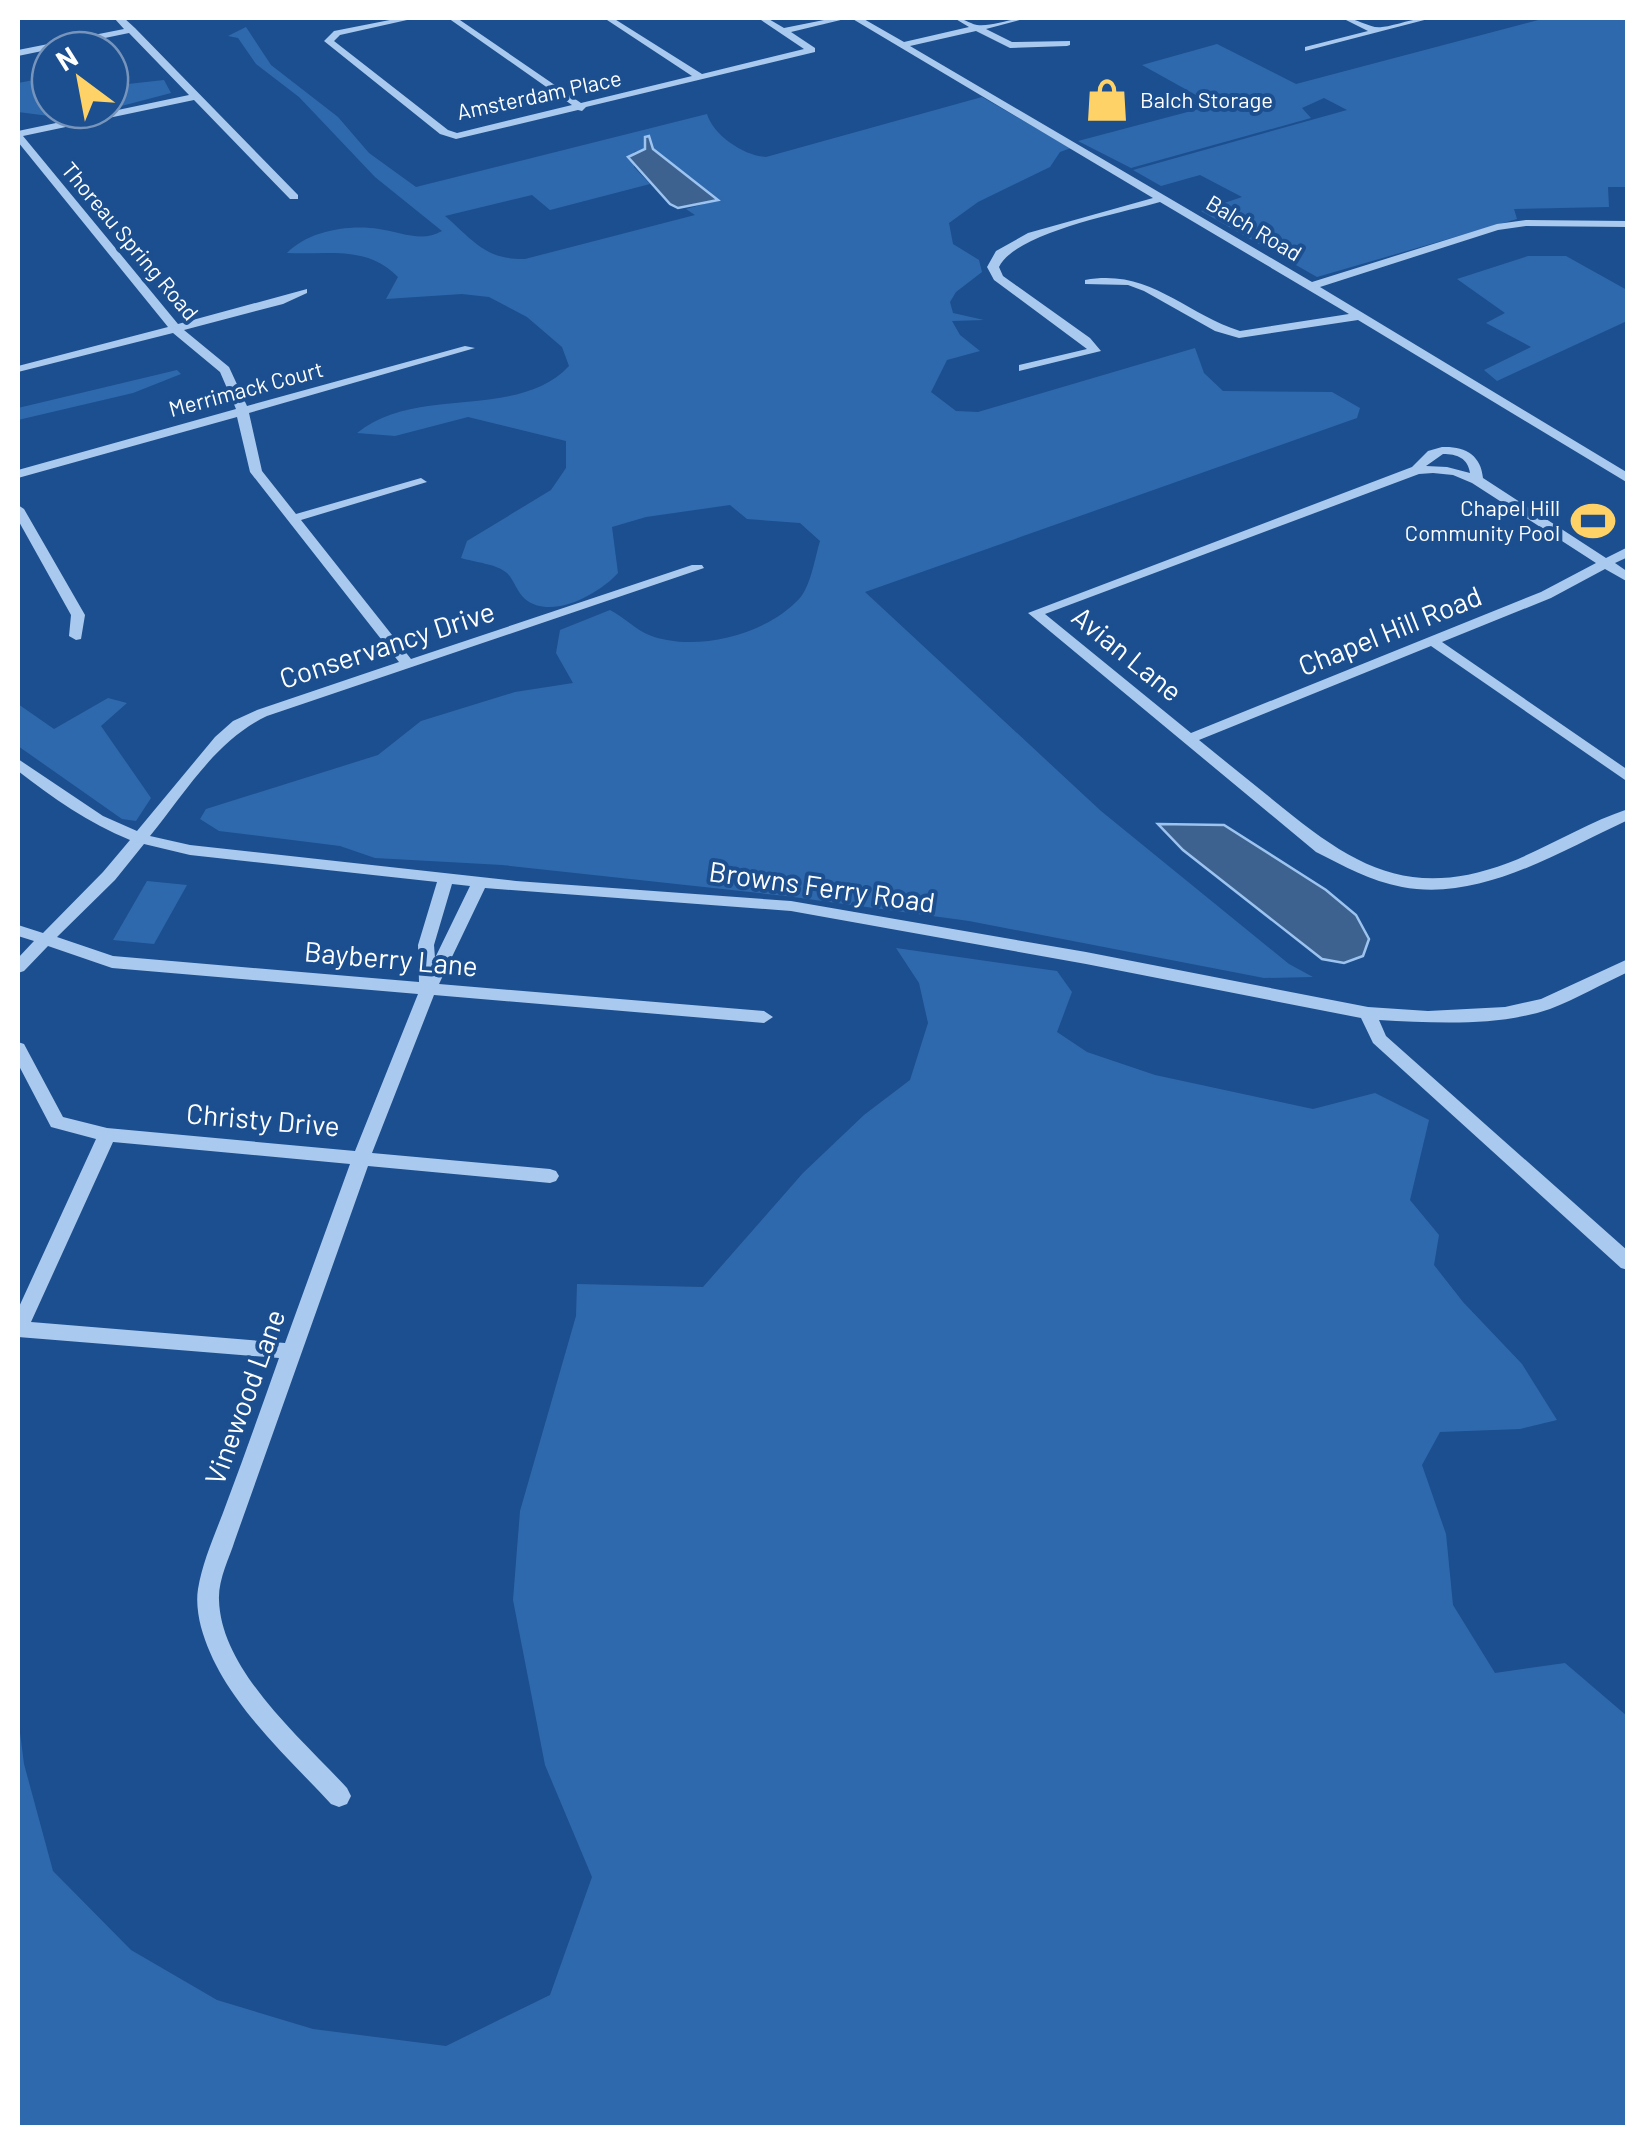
<svg xmlns="http://www.w3.org/2000/svg" width="1645" height="2145" viewBox="0 0 1645 2145" font-family="Barlow,sans-serif">
	<style>
		.green { fill: #2f69ad; fill-rule: evenodd }
		.water { fill: #3d6290; stroke: #9dc4f0; stroke-width: 2.5 }
		.lines { fill: none; stroke-linecap: round; stroke-linejoin: round }
		.minor { fill: #aac9ee; fill-rule: evenodd }
		.labels { text-anchor: middle; stroke-width: 8; stroke-linejoin: round; paint-order: stroke }
		.far-street-label { font-size: 22px; fill: #fff; stroke: #1c4f8f }
		.far-poi-label { font-size: 22px; fill: #fff; stroke: #1c4f8f; text-anchor: start }
		.street-label { font-size: 28px; fill: #fff; stroke: #1c4f8f }
	</style>
	<rect width="100%" height="100%" fill="#1c4f8f"/>
	<!-- green -->
	<path class="green" d="M 1546,18 L 1627,18 L 1627,187 L 1608,187 L 1609,207 L 1514,209 L 1517,219 L 1317,277 L 1201,211 L 1242,197 L 1200,175 L 1161,186 L 1133,170 L 1347,110 L 1324,98 L 1302,108 L 1311,118 L 1131,168 L 1078,141 L 1214,105 L 1142,65 L 1217,44 L 1296,84 Z
		M 246,27 L 271,65 L 338,117 L 369,153 L 416,187 L 707,114 C 713,135 744,156 766,157 L 982,97 L 1071,148 L 1060,152 L 1050,167 L 978,202 L 949,223 L 953,244 L 979,260 L 982,272 L 956,292 L 950,302 L 953,313 L 984,320 L 952,321 L 960,335 L 980,351 L 947,360 L 931,392 L 956,411 L 978,412 L 1195,348 L 1204,373 L 1223,391 L 1332,392 L 1360,408 L 1357,418 L 865,592 L 1101,811 L 1289,964 L 1313,977 L 1264,978 L 969,921 L 786,896 L 502,865 L 375,858 L 340,846 L 219,831 L 200,819 L 206,809 L 378,755 L 421,721 L 515,692 L 573,683 L 556,653 L 560,630 L 610,610 C 624,617 636,630 649,635 C 694,653 766,635 799,599 C 811,586 815,557 820,541 L 800,523 L 747,519 L 730,505 L 646,517 L 612,527 L 618,573 C 600,593 552,621 525,599 C 517,592 514,580 507,573 C 497,564 474,562 461,558 L 467,541 L 551,490 L 566,468 L 566,441 L 468,417 L 395,436 L 357,433 C 417,384 518,421 569,366 L 562,347 L 527,317 L 489,297 L 462,294 L 386,299 L 398,277 C 367,245 328,255 287,253 C 308,231 349,224 379,229 C 401,232 422,243 442,231 L 375,177 L 299,97 L 256,64 L 238,38 L 228,36 ZM 649,137 L 653,149 L 718,200 L 686,209 L 695,215 L 525,259 C 485,260 473,240 445,216 L 532,195 L 550,210 L 650,184 L 634,167 L 634,152 L 645,149 Z
		M 50,77 L 50,110 L 103,110 L 65,118 L 18,112 L 18,83 Z
		M 164,80 L 171,93 L 110,109 L 110,86 Z
		M 1528,256 L 1566,256 L 1627,290 L 1627,321 L 1497,381 L 1484,370 L 1531,347 L 1486,323 L 1505,313 L 1457,279 Z
		M 177,370 L 181,374 L 133,393 L 18,420 L 18,408 Z
		M 108,698 L 127,703 L 101,726 L 151,798 L 136,821 L 122,819 L 18,746 L 18,704 L 54,729 Z
		M 147,881 L 187,885 L 154,944 L 113,940 Z
		M 896,948 L 1057,971 L 1072,992 L 1057,1032 L 1087,1052 L 1155,1075 L 1313,1109 L 1375,1093 L 1429,1120 L 1410,1200 L 1439,1235 L 1434,1265 L 1463,1302 L 1522,1364 L 1557,1420 L 1520,1429 L 1440,1432 L 1422,1465 L 1446,1534 L 1453,1605 L 1495,1673 L 1565,1663 L 1627,1716 L 1627,2127 L 18,2127 L 18,1717 L 24,1764 L 53,1871 L 131,1950 L 217,2000 L 313,2029 L 446,2046 L 550,1995 L 592,1877 L 545,1765 L 513,1600 L 520,1511 L 576,1316 L 577,1284 L 703,1287 L 803,1173 L 864,1115 L 910,1080 L 928,1023 L 919,983 Z"/>
	<!-- water -->
	<path class="water" d="M 649,136 L 653,149 L 718,200 L 678,208 L 670,204 L 628,157 L 645,149 L 645,137 Z
		M 1158,824 L 1224,825 L 1326,890 L 1356,915 L 1369,939 L 1363,956 L 1344,963 L 1322,959 L 1183,850 Z"/>
	<g class="lines">
		<!-- minor -->
		<path class="minor" d="M 114,18 L 124,18 L 135,28 L 298,195 L 298,199 L 290,199 L 194,100 L 23,136 L 178,324 L 307,289 L 307,293 L 283,304 L 184,330 L 229,367 L 247,406 L 465,346 L 475,348 L 249,413 L 262,471 L 296,514 L 421,478 L 427,482 L 301,520 L 411,659 L 692,565 L 702,565 L 704,568 L 267,716 C 216,740 185,793 150,836 L 190,845 L 516,881 L 791,901 L 1086,952 L 1368,1007 L 1428,1011 L 1505,1007 L 1541,999 L 1628,959 L 1628,972 C 1602,984 1576,999 1550,1009 C 1497,1027 1435,1023 1379,1020 L 1386,1036 L 1628,1251 L 1628,1270 L 1621,1268 L 1373,1043 L 1361,1018 L 1086,964 L 791,911 L 485,888 L 439,984 L 764,1011 L 773,1017 L 764,1023 L 434,995 L 372,1153 L 550,1169 L 556,1171 L 559,1176 L 556,1181 L 550,1183 L 368,1166 L 235,1540 C 229,1559 218,1580 219,1600 C 221,1671 302,1739 347,1788 L 351,1796 L 347,1804 L 339,1807 L 331,1804 C 283,1752 220,1697 201,1627 C 198,1615 196,1601 198,1589 C 203,1559 217,1530 227,1502 C 245,1454 262,1406 279,1358 L 18,1337 L 18,1309 L 96,1139 L 51,1127 L 18,1064 L 18,1042 L 24,1044 L 63,1117 L 107,1128 L 355,1151 L 418,994 L 112,968 L 48,946 L 24,971 L 18,973 L 18,958 L 34,941 L 18,936 L 18,925 L 43,933 L 103,872 L 130,840 C 88,823 53,798 18,771 L 18,759 L 103,816 L 137,831 L 215,737 L 233,721 L 257,710 L 399,662 L 250,472 L 237,417 L 18,478 L 18,470 L 236,409 L 220,372 L 173,333 L 18,372 L 18,366 L 168,327 L 18,142 L 18,131 L 189,95 L 129,33 L 18,56 L 18,50 L 124,29 ZM 144,844 L 190,855 L 437,882 L 418,945 L 419,982 L 113,956 L 57,937 L 115,880 ZM 452,884 L 470,886 L 435,958 L 434,945 ZM 113,1142 L 350,1164 L 285,1343 L 31,1322 Z
			M 400,18 L 416,18 L 340,35 L 334,41 L 448,130 L 457,133 L 572,105 L 448,18 L 457,18 L 581,103 L 692,76 L 604,18 L 613,18 L 702,74 L 804,49 L 758,18 L 767,18 L 784,28 L 834,18 L 849,18 L 791,32 L 815,48 L 815,52 L 586,107 L 582,111 L 578,110 L 456,139 L 440,134 L 324,41 L 334,31 Z
			M 851,18 L 862,18 L 904,42 L 969,27 L 954,18 C 964,18 968,23 977,25 C 991,27 1012,18 1027,18 L 986,29 L 1012,42 L 1070,41 L 1070,45 L 1067,46 L 1010,48 L 976,31 L 910,46 L 1312,282 L 1497,224 L 1526,220 L 1628,221 L 1628,227 L 1526,226 L 1498,230 L 1320,287 L 1628,473 L 1628,483 L 1358,320 L 1239,338 L 1215,331 L 1144,291 L 1128,285 L 1085,284 L 1085,280 C 1149,268 1184,313 1240,331 L 1349,314 L 1160,202 C 1122,213 1016,232 999,267 L 1003,276 L 1090,338 L 1101,351 L 1019,371 L 1019,365 L 1087,349 L 994,280 L 987,267 L 996,251 L 1028,233 L 1153,198 Z
			M 1342,18 C 1357,17 1369,29 1382,27 C 1399,25 1414,17 1432,18 L 1305,51 L 1305,47 L 1368,31 Z
			M 1442,447 C 1465,446 1481,455 1483,478 L 1606,558 L 1628,547 L 1628,557 L 1615,563 L 1628,572 L 1628,582 L 1605,569 L 1551,598 L 1442,642 L 1628,770 L 1628,782 L 1431,646 L 1199,740 C 1227,763 1255,785 1283,808 C 1357,868 1412,899 1508,863 C 1549,847 1586,823 1628,809 L 1628,820 C 1559,852 1480,902 1402,887 C 1370,881 1344,866 1316,852 L 1028,613 L 1412,467 L 1428,451 ZM 1443,454 C 1457,454 1468,458 1470,473 L 1447,467 L 1426,466 ZM 1433,473 L 1453,475 L 1472,483 L 1596,563 L 1541,592 L 1191,733 L 1045,614 L 1419,474 Z
			M 18,505 L 24,509 L 85,615 L 81,639 L 76,640 L 69,636 L 71,615 L 18,520 Z"/>
	</g>
	<!-- icons -->
	<defs>
		<g id="shop-bare" transform="scale(3.45)"><path d="M-5-2.5h2.3a2.7 3.5 0 0 1 5.4 0H5L5.5 6h-11ZM-1.5-2.5h3a1.5 2.3 0 0 0-3 0Z" fill="#fed267" stroke="#1c4f8f" stroke-width="2.5" paint-order="stroke"/></g>
		<g id="stadium-bare" transform="scale(3.45)"><path d="M0-5a6.5 5 0 1 0 0 10a6.5 5 0 1 0 0-10ZM-3.5-1.8h7v3.6h-7Z" fill="#fed267" stroke="#1c4f8f" stroke-width="2.5" paint-order="stroke"/></g>
	</defs>
	<g fill-rule="evenodd">
		<use href="#shop-bare" x="1107" y="100"/>
		<use href="#stadium-bare" x="1593" y="521"/>
	</g>
	<g class="labels">
		<!-- far-street labels -->
		<g class="far-street-label">
			<text transform="translate(539 95) rotate(-12)" y="8">Amsterdam Place</text>
			<text transform="translate(1254 228) rotate(31)" y="8">Balch Road</text>
			<text transform="translate(130 241) rotate(50)" y="8">Thoreau Spring Road</text>
			<text transform="translate(246 389) rotate(-15)" y="8">Merrimack Court</text>
		</g>
		<!-- far-poi labels -->
		<g class="far-poi-label">
			<text x="1140" y="108">Balch Storage</text>
			<text x="1560" y="516" text-anchor="end">Chapel Hill<tspan x="1560" dy="25">Community Pool</tspan></text>
		</g>
		<!-- street labels -->
		<g class="street-label">
			<text transform="translate(1390 631) rotate(-22)" y="10">Chapel Hill Road</text>
			<text transform="translate(387 645) rotate(-18)" y="10">Conservancy Drive</text>
			<text transform="translate(1127 654) rotate(39)" y="10">Avian Lane</text>
			<text transform="translate(822 887) rotate(8)" y="10">Browns Ferry Road</text>
			<text transform="translate(391 959) rotate(5)" y="10">Bayberry Lane</text>
			<text transform="translate(263 1120) rotate(5)" y="10">Christy Drive</text>
			<text transform="translate(245 1397) rotate(-70)" y="10">Vinewood Lane</text>
		</g>
	</g>
	<!-- border -->
	<rect width="1645" height="2145" fill="none" stroke="#ffffff" stroke-width="40"/>
	<!-- north arrow -->
	<g transform="translate(80 80) rotate(328)"><circle r="48" fill="#1c4f8f" stroke="#7795bc" stroke-width="2.5"/>
	<path d="M0-8L18 38L0 25L-18 38Z" fill="#fed267"/>
	<text y="-15" font-size="28" font-weight="bold" text-anchor="middle" fill="#ffffff">N</text>
	</g>
</svg>
